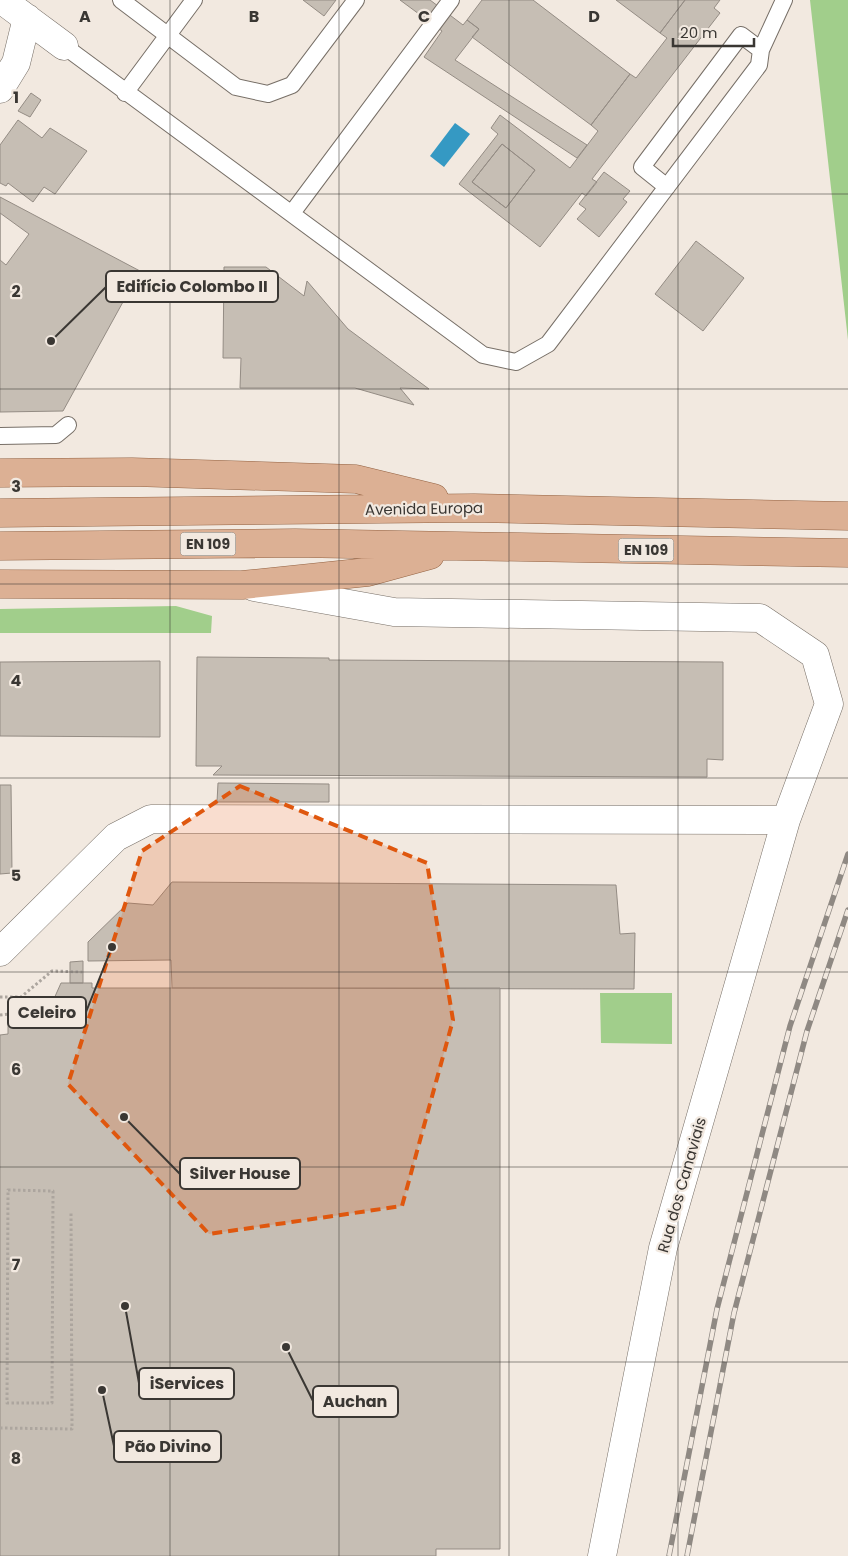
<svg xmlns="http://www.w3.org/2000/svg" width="848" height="1556" viewBox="0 0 848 1556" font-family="Poppins,sans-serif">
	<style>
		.green { fill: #a1ce8b }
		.water { fill: #3599c3 }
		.building { fill: #c6beb4; stroke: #948c84; fill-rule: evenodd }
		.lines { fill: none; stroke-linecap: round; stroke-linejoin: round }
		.service-casing { stroke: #776f67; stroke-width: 18 }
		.minor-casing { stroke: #776f67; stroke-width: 29 }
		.primary-casing { stroke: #946343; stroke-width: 29 }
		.path { stroke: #aca59e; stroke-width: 3; stroke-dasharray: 2.5 2.5; stroke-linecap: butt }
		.service { stroke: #fff; stroke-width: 16 }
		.minor { stroke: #fff; stroke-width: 28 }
		.primary { stroke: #dcb094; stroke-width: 28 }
		.rail-casing { stroke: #8f8983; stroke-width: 5.5 }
		.rail { stroke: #f2e9e0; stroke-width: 4; stroke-dasharray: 11; stroke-linecap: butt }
		.marked { fill: #df570e; fill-opacity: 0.2; stroke: #df570e; stroke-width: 4; stroke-dasharray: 10 6; stroke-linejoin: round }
		.grid { fill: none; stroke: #3a3733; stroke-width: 1; stroke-opacity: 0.55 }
		.labels { text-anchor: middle; stroke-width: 4.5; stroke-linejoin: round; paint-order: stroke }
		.shield { fill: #f2e9e0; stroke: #716c67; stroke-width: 1 }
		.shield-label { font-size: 14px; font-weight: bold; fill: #3a3733 }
		.street-label { font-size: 15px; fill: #3a3733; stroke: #f2e9e0 }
		.grid-label { font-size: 16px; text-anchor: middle; font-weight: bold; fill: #3a3733; stroke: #f2e9e0; stroke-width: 4.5; stroke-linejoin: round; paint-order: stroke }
		.leader { fill: none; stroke: #3a3733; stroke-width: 2 }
		.callout-dot { fill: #3a3733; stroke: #f2e9e0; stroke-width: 2 }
		.callout { fill: #f2e9e0; stroke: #3a3733; stroke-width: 2 }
		.callout-label { font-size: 16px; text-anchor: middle; font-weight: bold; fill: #3a3733 }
	</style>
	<rect width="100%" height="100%" fill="#f2e9e0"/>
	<!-- green -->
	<path class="green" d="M 810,0 L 848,0 L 848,340 Z
		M 176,606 L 212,616 L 211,633 L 0,633 L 0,609 Z
		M 600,993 L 672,993 L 672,1044 L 601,1043 Z"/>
	<!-- water -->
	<path class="water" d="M 455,123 L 470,134 L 444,167 L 430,156 Z"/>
	<!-- building -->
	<path class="building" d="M 303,0 L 336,0 L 324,16 Z
		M 400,0 L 430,0 L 463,25 L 467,20 L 479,29 L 455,60 L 587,145 L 577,158 L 424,57 L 442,31 Z
		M 482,0 L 533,0 L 630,74 L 591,125 L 472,37 L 479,29 L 467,20 Z
		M 616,0 L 685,0 L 660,33 Z
		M 685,0 L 720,0 L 714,8 L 720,13 L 592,179 L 597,182 L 586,196 L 582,193 L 540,247 L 459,184 L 498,134 L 491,128 L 500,115 L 570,168 L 598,131 L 591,125 L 630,74 L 636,78 L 667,38 L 660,33 ZM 502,144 L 535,170 L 506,208 L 472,182 Z
		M 31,93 L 41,100 L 30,117 L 18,111 Z
		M 18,120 L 42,138 L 50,128 L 87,151 L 55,194 L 44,187 L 33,202 L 8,183 L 6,186 L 0,183 L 0,145 Z
		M 502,144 L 535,170 L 506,208 L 472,182 Z
		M 604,172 L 630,191 L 623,199 L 627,202 L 599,237 L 577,219 L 586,209 L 579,204 Z
		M 0,197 L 140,271 L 63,411 L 0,412 Z
		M 0,213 L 29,234 L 6,265 L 0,260 Z
		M 696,241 L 744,278 L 703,331 L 655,294 Z
		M 224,267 L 266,267 L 304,296 L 307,281 L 348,329 L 429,389 L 400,388 L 414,405 L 355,388 L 240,388 L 241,358 L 223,358 Z
		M 197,657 L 329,658 L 329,660 L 723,662 L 723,760 L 707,759 L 707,777 L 213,775 L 222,766 L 196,766 Z
		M 160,661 L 160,737 L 0,736 L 0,662 Z
		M 218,783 L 329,784 L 329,802 L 217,802 Z
		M 0,785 L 11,785 L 12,873 L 0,874 Z
		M 172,882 L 616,885 L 620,934 L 635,933 L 634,989 L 172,988 L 171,960 L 88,961 L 88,942 L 128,903 L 153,905 Z
		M 83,961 L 83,983 L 70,983 L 70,962 Z
		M 61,983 L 92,983 L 92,988 L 500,988 L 500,1549 L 436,1549 L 436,1556 L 0,1556 L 0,1035 L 8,1034 L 8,1022 L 41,1028 Z"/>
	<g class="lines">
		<!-- service casing -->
		<g class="service-casing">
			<path id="service" d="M 121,0 L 236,87 L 268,94 L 292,85 L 356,0
				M 64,46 L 483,355 L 516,362 L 548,344 L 759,65 L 761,50 L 784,0
				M 125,93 L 194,0
				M 667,187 L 642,167 L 741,35 L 761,50
				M 292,213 L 451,0
				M 0,436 L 56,435 L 68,425"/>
		</g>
		<!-- minor casing -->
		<g class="minor-casing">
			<path id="minor" d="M 2,0 L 64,46
				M 0,89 L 16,63 L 27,18
				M 254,587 L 394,612 L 760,618 L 815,655 L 829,704 L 786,820 L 663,1248 L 602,1556
				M 0,952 L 116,837 L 151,819 L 786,820"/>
		</g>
		<!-- primary casing -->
		<g class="primary-casing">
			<path id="primary" d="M 0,473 L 132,472 L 356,479 L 434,498
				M 0,513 L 474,508 L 848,516
				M 0,546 L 295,543 L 848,553
				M 0,584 L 242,585 L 368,572 L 430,555"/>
		</g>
		<!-- path -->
		<path class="path" d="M 0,997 L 21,997 L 52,971 L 83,972
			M 0,1015 L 9,1014 L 20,997
			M 8,1190 L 53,1191 L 52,1403 L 7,1403 Z
			M 0,1428 L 72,1429 L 71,1211"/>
		<!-- service -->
		<use href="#service" class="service"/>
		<!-- minor -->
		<use href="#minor" class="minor"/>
		<!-- primary -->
		<use href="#primary" class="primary"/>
		<!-- rail casing -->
		<g class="rail-casing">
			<path id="rail" d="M 669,1556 L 717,1309 L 790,1026 L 848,854
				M 687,1556 L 734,1313 L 807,1031 L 848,910"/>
		</g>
		<!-- rail -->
		<use href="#rail" class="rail"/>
	</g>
	<!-- marked area -->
	<path class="marked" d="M 240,786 L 427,863 L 453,1020 L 402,1206 L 209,1234 L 68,1084 L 142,851 Z"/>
	<!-- grid -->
	<path class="grid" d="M 170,0 L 170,1556M 339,0 L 339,1556M 509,0 L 509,1556M 678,0 L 678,1556M 0,194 L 848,194M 0,389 L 848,389M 0,584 L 848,584M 0,778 L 848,778M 0,972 L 848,972M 0,1167 L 848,1167M 0,1362 L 848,1362"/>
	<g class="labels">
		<!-- shield labels -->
		<g class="shield">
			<rect x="180.5" y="532.5" width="55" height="23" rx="4"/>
			<rect x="618.5" y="538.5" width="55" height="23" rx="4"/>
		</g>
		<g class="shield-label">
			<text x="208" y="549">EN 109</text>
			<text x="646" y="555">EN 109</text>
		</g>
		<!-- street labels -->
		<g class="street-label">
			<text transform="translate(424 509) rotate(-1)" y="5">Avenida Europa</text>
			<text transform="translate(682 1185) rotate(-74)" y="5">Rua dos Canaviais</text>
		</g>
	</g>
	<g class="grid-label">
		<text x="85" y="22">A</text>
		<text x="254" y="22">B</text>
		<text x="424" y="22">C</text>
		<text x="594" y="22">D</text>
		<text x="16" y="103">1</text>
		<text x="16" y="297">2</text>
		<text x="16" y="492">3</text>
		<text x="16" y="686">4</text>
		<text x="16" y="881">5</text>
		<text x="16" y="1075">6</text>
		<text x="16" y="1270">7</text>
		<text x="16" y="1464">8</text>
	</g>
	<!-- callouts -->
	<path class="leader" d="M51 341L106 287M112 947L86 1012M124 1117L180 1174M125 1306L139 1383M286 1347L313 1401M102 1390L114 1446"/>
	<g class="callout-dot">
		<circle cx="51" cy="341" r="5"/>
		<circle cx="112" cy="947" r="5"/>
		<circle cx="124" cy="1117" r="5"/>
		<circle cx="125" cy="1306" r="5"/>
		<circle cx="286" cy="1347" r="5"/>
		<circle cx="102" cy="1390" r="5"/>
	</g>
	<g class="callout">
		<rect x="106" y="271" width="172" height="31" rx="5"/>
		<rect x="8" y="997" width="78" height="31" rx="5"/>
		<rect x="180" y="1158" width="120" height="31" rx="5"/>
		<rect x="139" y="1368" width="95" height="31" rx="5"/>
		<rect x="313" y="1386" width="85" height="31" rx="5"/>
		<rect x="114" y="1431" width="107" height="31" rx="5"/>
	</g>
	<g class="callout-label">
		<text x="192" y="292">Edifício Colombo II</text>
		<text x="47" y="1018">Celeiro</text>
		<text x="240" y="1179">Silver House</text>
		<text x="187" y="1389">iServices</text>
		<text x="355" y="1407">Auchan</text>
		<text x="168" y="1452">Pão Divino</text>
	</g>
	<!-- scale -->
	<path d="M673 38v8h81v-8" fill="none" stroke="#3a3733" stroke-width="2.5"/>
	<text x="680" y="38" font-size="15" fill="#3a3733" stroke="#f2e9e0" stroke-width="4" paint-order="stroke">20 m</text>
</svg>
